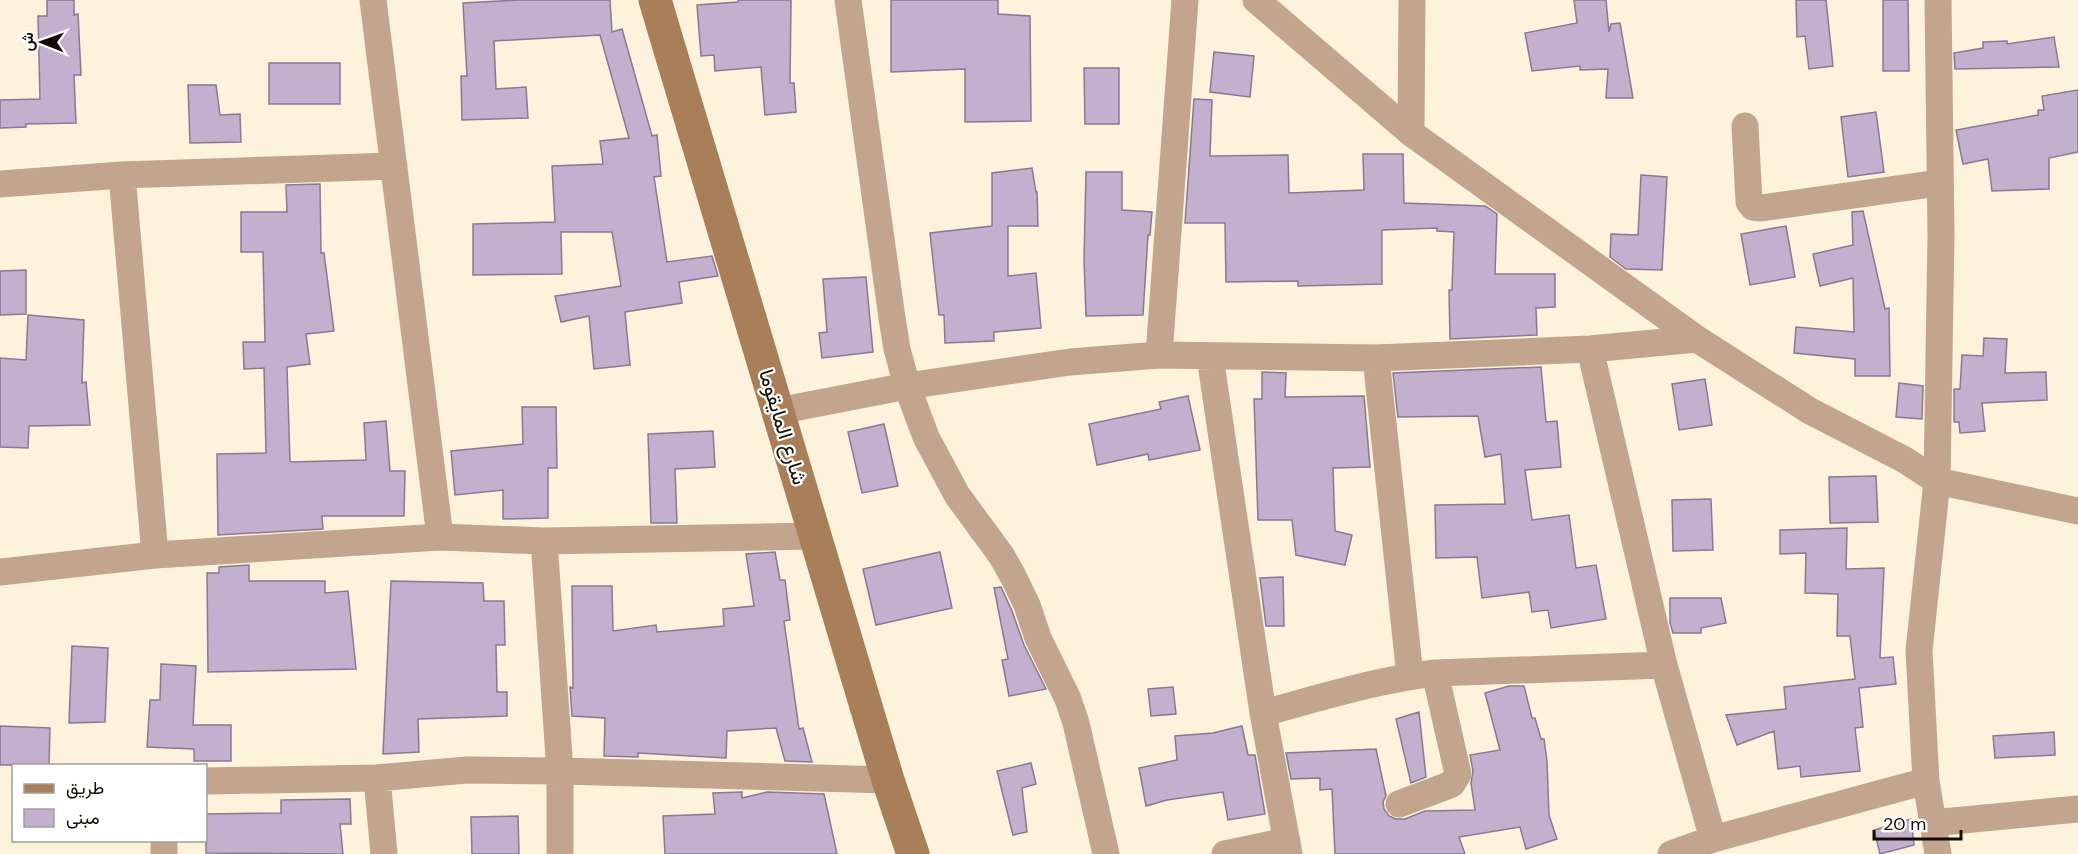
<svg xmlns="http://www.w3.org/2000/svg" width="2078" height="854" viewBox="0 0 2078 854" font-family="'DM Sans',Vazirmatn,sans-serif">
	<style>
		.building { fill: #c3afce; stroke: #897992; stroke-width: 1.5 }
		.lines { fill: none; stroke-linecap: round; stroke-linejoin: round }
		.street { stroke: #c2a58c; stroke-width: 27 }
		.secondary { stroke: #a87f59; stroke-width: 33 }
		.labels { text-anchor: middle; stroke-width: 4.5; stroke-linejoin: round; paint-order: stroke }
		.street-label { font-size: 21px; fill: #120e05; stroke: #fff }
	</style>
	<rect width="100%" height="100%" fill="#fdf2db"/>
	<!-- building -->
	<path class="building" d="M 47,0 L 74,0 L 74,15 L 78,14 L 81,75 L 74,75 L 76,123 L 26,124 L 26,127 L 0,128 L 0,100 L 40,99 L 38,16 L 47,16 Z
		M 518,0 L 610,0 L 612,32 L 622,29 L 652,136 L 657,135 L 661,176 L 654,177 L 667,262 L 712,256 L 718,276 L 679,282 L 682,303 L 625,312 L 630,365 L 594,369 L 589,316 L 561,322 L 555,296 L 621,286 L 612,232 L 561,232 L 562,274 L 473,275 L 473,224 L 555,222 L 552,166 L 603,164 L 600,141 L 629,138 L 600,35 L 494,41 L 496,89 L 526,87 L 528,118 L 462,120 L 461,76 L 467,76 L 463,3 Z
		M 738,0 L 791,0 L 790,83 L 794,83 L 796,112 L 765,115 L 761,67 L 715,71 L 714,55 L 701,56 L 697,5 L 738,2 Z
		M 891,0 L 998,0 L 998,14 L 1030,16 L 1031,121 L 965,122 L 965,69 L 891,72 Z
		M 1574,0 L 1606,0 L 1609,32 L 1611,24 L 1620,23 L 1633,98 L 1606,98 L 1608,69 L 1580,70 L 1580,66 L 1532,71 L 1525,33 L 1577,23 Z
		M 1796,0 L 1826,0 L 1833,66 L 1809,69 L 1805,36 L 1797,37 Z
		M 1883,0 L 1908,0 L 1909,71 L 1883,71 Z
		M 2054,37 L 2059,67 L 1955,69 L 1954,53 L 1983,48 L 1983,42 L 2007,41 L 2007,44 Z
		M 1214,52 L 1254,56 L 1250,97 L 1210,92 Z
		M 269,63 L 340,63 L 340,104 L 269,104 Z
		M 1084,68 L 1119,68 L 1119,124 L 1085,124 Z
		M 188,85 L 216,85 L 220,115 L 240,114 L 241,142 L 190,143 Z
		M 2078,90 L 2078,152 L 2049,158 L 2049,189 L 1992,191 L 1988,159 L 1963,164 L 1956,130 L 2038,115 L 2038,110 L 2044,110 L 2042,96 Z
		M 1194,99 L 1212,100 L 1210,156 L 1288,155 L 1289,193 L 1364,190 L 1363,154 L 1403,154 L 1404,203 L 1485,206 L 1497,214 L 1495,274 L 1555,274 L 1555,307 L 1536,308 L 1537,335 L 1450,339 L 1449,290 L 1452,290 L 1454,232 L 1437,231 L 1437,228 L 1382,230 L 1382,284 L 1298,286 L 1298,281 L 1226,282 L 1225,223 L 1185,223 Z
		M 1876,112 L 1884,172 L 1848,177 L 1841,117 Z
		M 1032,168 L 1036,192 L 1037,192 L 1038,226 L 1008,226 L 1008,276 L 1036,273 L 1041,328 L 994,332 L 994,341 L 945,343 L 944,315 L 939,315 L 930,233 L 992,226 L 992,173 Z
		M 1086,172 L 1122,172 L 1122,210 L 1152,212 L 1150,235 L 1148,235 L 1143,315 L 1086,316 L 1084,260 Z
		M 1641,175 L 1667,177 L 1662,270 L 1626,269 L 1610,257 L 1611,234 L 1638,235 Z
		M 320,184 L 321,253 L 324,253 L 334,331 L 306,334 L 310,364 L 287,367 L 290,462 L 366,460 L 364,423 L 386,421 L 390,471 L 405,471 L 404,516 L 322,516 L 323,529 L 218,535 L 217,454 L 266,453 L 264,368 L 244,369 L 243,342 L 265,342 L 263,252 L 241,252 L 241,212 L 287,212 L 286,185 Z
		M 1863,211 L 1885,309 L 1889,308 L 1890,376 L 1855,376 L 1855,359 L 1794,353 L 1796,327 L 1854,332 L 1853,278 L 1820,286 L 1813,254 L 1853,245 L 1852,212 Z
		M 1786,226 L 1795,277 L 1750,285 L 1741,234 Z
		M 26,270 L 26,314 L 0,315 L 0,271 Z
		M 866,277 L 873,352 L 822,358 L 819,333 L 827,332 L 823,279 Z
		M 28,315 L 84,320 L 82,383 L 86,382 L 90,425 L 29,426 L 28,448 L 0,447 L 0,358 L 26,360 Z
		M 1984,338 L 2007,339 L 2005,373 L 2046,372 L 2047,400 L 1982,403 L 1985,431 L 1960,433 L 1959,422 L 1954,422 L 1954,389 L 1960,389 L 1962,355 L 1983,356 Z
		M 1541,367 L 1546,422 L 1557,421 L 1561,467 L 1525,470 L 1532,520 L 1569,515 L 1576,568 L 1596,565 L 1606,619 L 1551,628 L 1548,610 L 1532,612 L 1529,592 L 1482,598 L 1477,557 L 1436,558 L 1435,505 L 1505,504 L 1501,454 L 1485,457 L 1478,416 L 1398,417 L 1393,373 Z
		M 1262,372 L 1286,373 L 1285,397 L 1364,396 L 1370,467 L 1333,468 L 1335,531 L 1352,535 L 1345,565 L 1296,555 L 1292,520 L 1258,520 L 1254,399 L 1262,399 Z
		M 1705,379 L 1712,425 L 1679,430 L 1672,384 Z
		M 1899,383 L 1923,386 L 1922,419 L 1896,417 Z
		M 1188,396 L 1200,450 L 1149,460 L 1148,454 L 1097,465 L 1089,424 L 1161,409 L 1159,402 Z
		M 522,407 L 556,407 L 557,468 L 548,468 L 548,518 L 503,519 L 503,490 L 455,495 L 451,451 L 523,444 Z
		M 884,424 L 898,486 L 862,493 L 848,432 Z
		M 713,431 L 715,467 L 675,469 L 677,523 L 651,523 L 648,434 Z
		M 1876,476 L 1878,522 L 1830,523 L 1829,477 Z
		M 1711,499 L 1713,550 L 1673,551 L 1672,500 Z
		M 1847,528 L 1846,569 L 1884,568 L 1880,658 L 1893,657 L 1896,684 L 1859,688 L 1863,727 L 1855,728 L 1860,771 L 1801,777 L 1800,766 L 1778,769 L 1774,731 L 1737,745 L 1726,715 L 1786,709 L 1784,687 L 1855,679 L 1850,636 L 1837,636 L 1838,594 L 1805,593 L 1806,553 L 1780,554 L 1780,530 Z
		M 775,552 L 780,580 L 785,580 L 790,620 L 784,621 L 799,729 L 803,728 L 812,762 L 785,761 L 776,728 L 727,731 L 726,758 L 638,753 L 638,757 L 604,756 L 605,718 L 572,716 L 570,687 L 573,688 L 572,586 L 612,586 L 613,631 L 656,625 L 657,632 L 724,626 L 723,609 L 754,606 L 746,554 Z
		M 940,552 L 952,608 L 876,625 L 863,569 Z
		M 249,565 L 249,581 L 325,581 L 325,593 L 348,591 L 356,669 L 208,672 L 207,573 L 219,573 L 219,567 Z
		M 1283,577 L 1284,626 L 1266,626 L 1260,578 Z
		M 391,581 L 483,583 L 484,601 L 504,601 L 505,645 L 496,645 L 497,692 L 507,692 L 507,716 L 418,719 L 419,752 L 383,754 Z
		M 1001,587 L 1012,611 L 1024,645 L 1046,689 L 1009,696 L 1002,660 L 1008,659 L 994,588 Z
		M 1670,598 L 1721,598 L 1726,623 L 1701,628 L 1701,633 L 1673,633 L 1670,623 Z
		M 72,646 L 108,648 L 105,722 L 69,723 Z
		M 161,664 L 196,666 L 193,725 L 231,725 L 231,761 L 194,761 L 194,749 L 147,747 L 150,700 L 160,700 Z
		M 1509,686 L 1524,686 L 1532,718 L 1535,718 L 1541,739 L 1544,739 L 1547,761 L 1549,815 L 1557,839 L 1526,849 L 1520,827 L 1459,837 L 1465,854 L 1335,854 L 1332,789 L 1320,790 L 1320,778 L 1291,779 L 1286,753 L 1376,749 L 1386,796 L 1383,802 L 1384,809 L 1389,816 L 1396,819 L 1405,819 L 1425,811 L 1475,810 L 1471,783 L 1473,771 L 1470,755 L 1500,750 L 1485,693 Z
		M 1173,687 L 1176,714 L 1151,716 L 1148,689 Z
		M 1419,712 L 1426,777 L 1411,783 L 1396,719 Z
		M 0,726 L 50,728 L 49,765 L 0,765 Z
		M 1242,726 L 1248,755 L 1255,755 L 1265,814 L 1228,820 L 1223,792 L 1167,800 L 1146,806 L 1139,768 L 1177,760 L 1175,736 L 1213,733 Z
		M 2054,732 L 2055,755 L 1995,758 L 1993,736 Z
		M 1031,763 L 1036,784 L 1022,788 L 1027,832 L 1013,835 L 997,771 Z
		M 742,792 L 742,798 L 767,792 L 824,794 L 837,854 L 665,854 L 663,816 L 715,814 L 713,793 Z
		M 350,799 L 351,824 L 340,824 L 343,854 L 206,853 L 206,814 L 281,813 L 281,800 Z
		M 518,816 L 519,854 L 472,854 L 471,817 Z
		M 1911,819 L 1914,845 L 1880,854 L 1874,830 Z"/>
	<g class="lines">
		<!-- street -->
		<path class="street" d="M 373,0 L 440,537
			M 848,0 L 892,318 L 897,349 L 907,386 L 926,437 L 957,495 L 1001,555 L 1013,576 L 1027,605 L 1038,638 L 1068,699 L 1076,723 L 1106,854
			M 1256,0 L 1411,133 L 1697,339 L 1810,411 L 1905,460 L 1937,481 L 2078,511
			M 1938,0 L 1941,234 L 1937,481 L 1919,651 L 1926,781 L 1938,854
			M 1745,126 L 1749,202 L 1753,207 L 1761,208 L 1939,183
			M 1411,133 L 1412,0
			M 122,175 L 155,555
			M 0,184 L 122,175 L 394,166
			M 1590,349 L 1664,665 L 1713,839
			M 1159,355 L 1185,0
			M 1210,357 L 1263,713 L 1289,854
			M 1376,358 L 1410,676
			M 778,411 L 907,386 L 1070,362 L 1159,355 L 1376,358 L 1590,349 L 1697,339
			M 544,541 L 560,771 L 560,854
			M 0,572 L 155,555 L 440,537 L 544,541 L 815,536
			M 1263,713 C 1320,698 1376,680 1435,673 L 1664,665
			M 377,778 L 384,854
			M 206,781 L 377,778 L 466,770 L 560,771 L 888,780
			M 1399,804 L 1452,784 L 1458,774 L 1435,673
			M 1932,823 L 2078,809
			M 164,854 L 164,840
			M 1225,854 L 1287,841
			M 1671,854 L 1713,839 L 1926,781"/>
		<!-- secondary -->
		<path class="secondary" d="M 655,0 L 888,780 L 913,854"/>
	</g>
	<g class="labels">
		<!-- street labels -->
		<g class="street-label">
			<text transform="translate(783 427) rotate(73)" y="7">شارع المايقوما</text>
		</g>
	</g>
	<!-- legend -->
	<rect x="12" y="764" width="195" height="78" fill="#ffffff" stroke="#a09f9b" stroke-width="1.5"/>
	<rect x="24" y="784" width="30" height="9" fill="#a87f59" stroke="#a09f9b" stroke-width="1.5"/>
	<text x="66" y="794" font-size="18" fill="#120e05">طريق</text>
	<rect x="24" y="809" width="30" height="18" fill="#c3afce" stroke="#a09f9b" stroke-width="1.5"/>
	<text x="66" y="824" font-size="18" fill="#120e05">مبنى</text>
	<!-- north arrow -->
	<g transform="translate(42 42) rotate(271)" stroke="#ffffff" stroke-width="4.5" paint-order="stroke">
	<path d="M0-4.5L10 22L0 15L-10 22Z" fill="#120e05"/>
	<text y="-9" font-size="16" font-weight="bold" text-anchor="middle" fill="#120e05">ش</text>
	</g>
	<!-- scale -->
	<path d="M1874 830v9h87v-9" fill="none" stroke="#120e05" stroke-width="3"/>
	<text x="1883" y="830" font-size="18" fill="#120e05" stroke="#ffffff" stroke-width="4.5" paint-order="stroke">20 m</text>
</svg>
